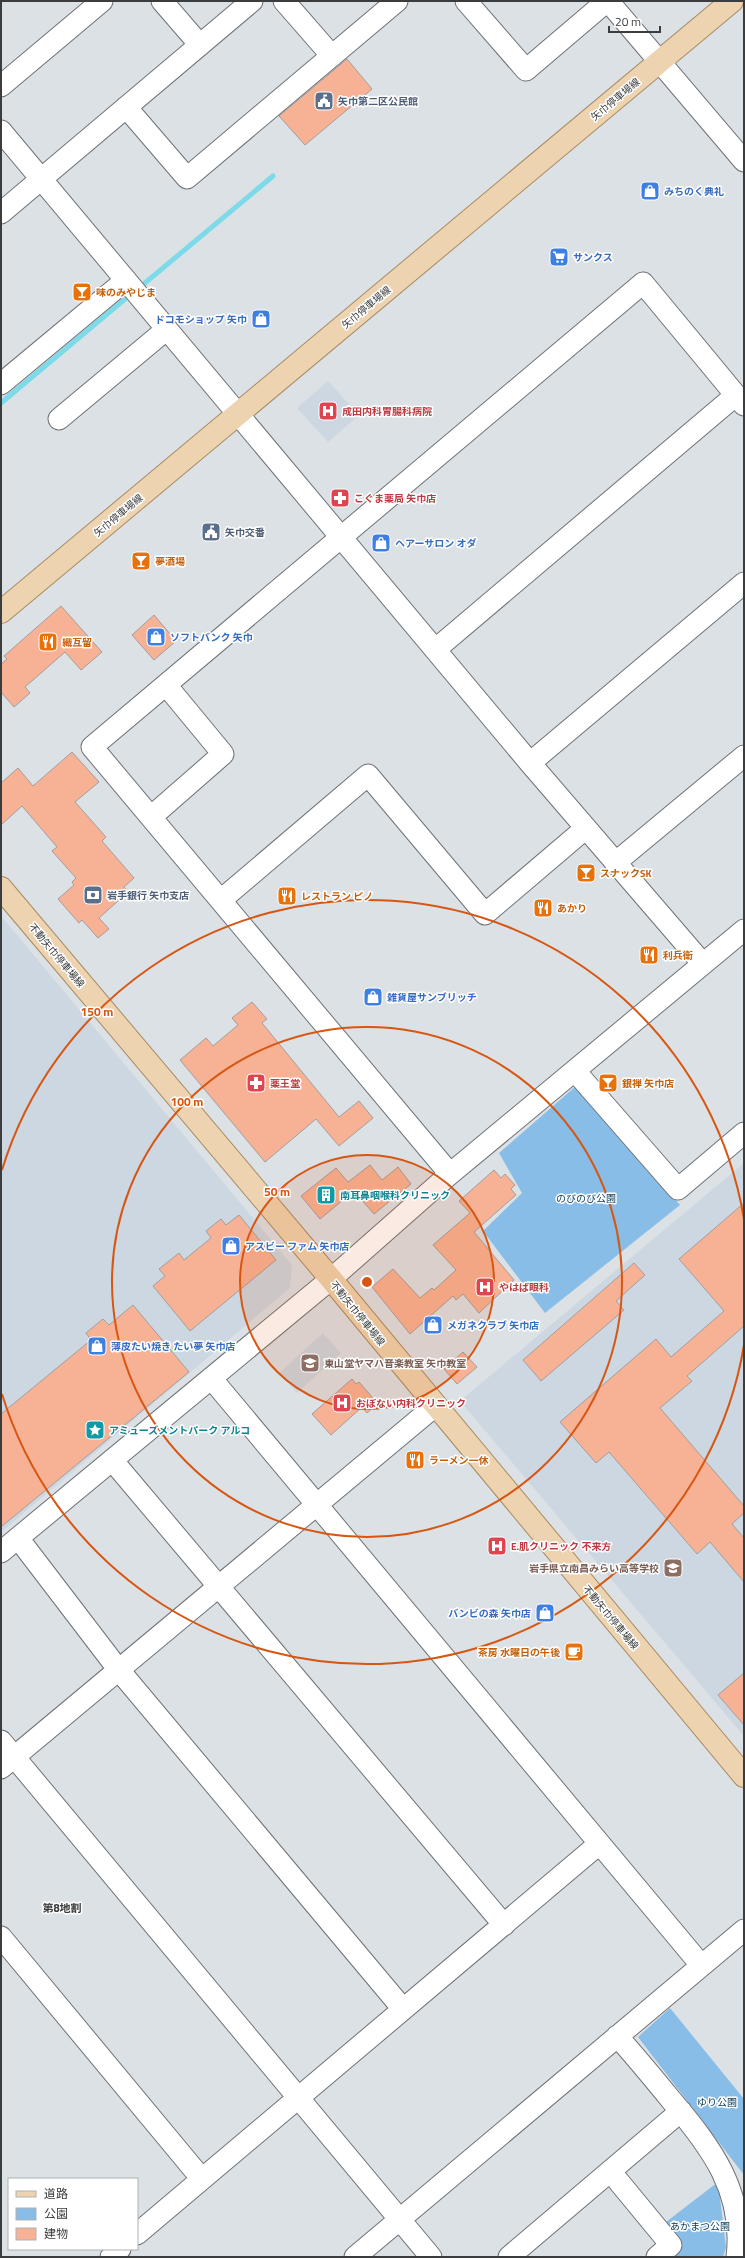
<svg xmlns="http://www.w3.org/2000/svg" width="745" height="2258" viewBox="0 0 745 2258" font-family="'Titillium Web','Noto Sans JP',sans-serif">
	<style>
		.built { fill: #ccd7e1 }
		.green { fill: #88bde7 }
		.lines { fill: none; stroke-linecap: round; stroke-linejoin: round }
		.stream { stroke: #7ddae8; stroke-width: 5 }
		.building { fill: #f7b295; stroke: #a39d9b }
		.minor-casing { stroke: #6e7276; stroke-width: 23 }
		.major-casing { stroke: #a78b64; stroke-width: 24 }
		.minor { stroke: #fff; stroke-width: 21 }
		.major { stroke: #edd3af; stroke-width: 22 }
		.ring { fill: none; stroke: #d75611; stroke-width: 2 }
		.labels { text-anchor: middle; stroke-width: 3; stroke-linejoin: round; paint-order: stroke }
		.street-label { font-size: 10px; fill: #3a3c3d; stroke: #fff }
		.service-label { font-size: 10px; font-weight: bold; fill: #4e5e75; stroke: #fff; text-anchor: start }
		.shop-label { font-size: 10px; font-weight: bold; fill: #366cbe; stroke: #fff; text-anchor: start }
		.food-label { font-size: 10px; font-weight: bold; fill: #c56008; stroke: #fff; text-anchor: start }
		.health-label { font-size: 10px; font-weight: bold; fill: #be3a42; stroke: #fff; text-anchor: start }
		.culture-label { font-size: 10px; font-weight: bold; fill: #0d838f; stroke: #fff; text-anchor: start }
		.park-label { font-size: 10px; fill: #063755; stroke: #fff }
		.education-label { font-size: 10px; font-weight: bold; fill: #785e54; stroke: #fff; text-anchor: start }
		.neighbourhood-label { font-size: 11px; font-weight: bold; fill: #3a3c3d; stroke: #fff }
		.centre { fill: #d75611; stroke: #fff; stroke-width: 2 }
		.ring-label { font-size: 12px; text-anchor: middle; font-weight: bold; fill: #d75611; stroke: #fff; stroke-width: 3; stroke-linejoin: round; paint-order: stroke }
	</style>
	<rect width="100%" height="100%" fill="#dce1e5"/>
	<!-- built -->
	<path class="built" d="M 328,381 L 359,415 L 328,442 L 297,408 Z
		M 1,916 L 292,1265 L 290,1288 L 1,1532 Z
		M 744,1163 L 744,1736 L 460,1401 Z
		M 323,1333 L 341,1353 L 297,1393 L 279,1373 Z"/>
	<!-- green -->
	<path class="green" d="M 576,1086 L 680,1205 L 545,1313 L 483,1231 L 522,1193 L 499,1153 Z
		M 670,2008 L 744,2099 L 744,2175 L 638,2037 Z
		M 718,2182 L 726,2247 L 723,2257 L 672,2257 L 671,2255 L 681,2240 L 666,2222 Z"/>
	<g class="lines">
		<!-- stream -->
		<path class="stream" d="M 139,288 L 273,176
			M 1,403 L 131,294"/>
	</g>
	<!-- building -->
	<path class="building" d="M 347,59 L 372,89 L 305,145 L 279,116 Z
		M 61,606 L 102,652 L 81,670 L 65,652 L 25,687 L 30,693 L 14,707 L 1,692 L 1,664 L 7,659 L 4,656 Z
		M 154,615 L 176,641 L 154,660 L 132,635 Z
		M 72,752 L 99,782 L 75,802 L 106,837 L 102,841 L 134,878 L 124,887 L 128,892 L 99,918 L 109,929 L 98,938 L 82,920 L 79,923 L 58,899 L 74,885 L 72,882 L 76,878 L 52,851 L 57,847 L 22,806 L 1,825 L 1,783 L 18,768 L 33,786 Z
		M 252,1002 L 267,1019 L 262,1023 L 339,1117 L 359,1101 L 373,1118 L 339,1146 L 316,1119 L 265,1162 L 180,1060 L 206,1038 L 213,1046 L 238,1025 L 232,1018 Z
		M 370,1165 L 382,1180 L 398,1167 L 411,1184 L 374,1214 L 354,1191 L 320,1219 L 301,1196 L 336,1168 L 348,1182 Z
		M 494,1170 L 501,1178 L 505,1174 L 515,1185 L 511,1189 L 516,1195 L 474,1232 L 514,1280 L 479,1313 L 463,1294 L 456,1300 L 453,1296 L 410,1334 L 372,1287 L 393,1269 L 420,1298 L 432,1288 L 434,1290 L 456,1270 L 433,1245 L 470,1213 L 459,1201 Z
		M 744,1203 L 744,1326 L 687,1376 L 692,1381 L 660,1408 L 744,1506 L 744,1513 L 732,1524 L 744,1538 L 744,1582 L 710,1542 L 697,1554 L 609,1452 L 596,1463 L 560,1422 L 656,1339 L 671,1357 L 724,1311 L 679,1259 Z
		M 239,1215 L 276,1260 L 190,1331 L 153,1286 L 165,1276 L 159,1269 L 179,1253 L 184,1260 L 211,1238 L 206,1231 L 221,1219 L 226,1225 Z
		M 634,1263 L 645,1275 L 616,1301 L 624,1310 L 541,1381 L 523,1360 Z
		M 133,1305 L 189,1372 L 1,1527 L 1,1414 L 91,1340 L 86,1333 L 103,1319 L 109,1325 Z
		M 463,1352 L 477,1367 L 457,1384 L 444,1369 Z
		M 352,1379 L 356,1384 L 359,1382 L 378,1404 L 367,1413 L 362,1407 L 331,1435 L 312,1414 Z
		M 744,1673 L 744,1725 L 718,1695 Z"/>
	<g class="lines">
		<!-- minor casing -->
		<g class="minor-casing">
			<path id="minor" d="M 162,1 L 200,45
				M 284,1 L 332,56
				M 466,1 L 526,70 L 607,1
				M 608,1 L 744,161
				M 1,86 L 102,1
				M 126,107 L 187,178 L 397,1
				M 1,131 L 530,763 L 703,964
				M 1,213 L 252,1
				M 1,384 L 126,280
				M 59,419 L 167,329
				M 436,649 L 736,395
				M 530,763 L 744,583
				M 151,817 L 223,754 L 166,685
				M 615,863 L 744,756
				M 221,900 L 368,775 L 485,914 L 586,828
				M 575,1071 L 678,1189 L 744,1133
				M 450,1174 L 92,747 L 643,283 L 744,405
				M 211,1378 L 701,1965
				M 112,1460 L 504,1925
				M 18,1538 L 118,1669 L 403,2009
				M 1,1552 L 331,1279 L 450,1174 L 744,930
				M 1,1741 L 431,2257
				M 1,1768 L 435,1406
				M 1,1937 L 201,2178
				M 617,2036 C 636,2057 654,2079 672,2101 C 711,2147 745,2192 737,2257
				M 610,2171 L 671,2245 L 657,2257
				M 137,2234 L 599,1844
				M 111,2257 L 120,2249
				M 355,2257 L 744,1930
				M 509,2257 L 681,2111"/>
		</g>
		<!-- major casing -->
		<g class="major-casing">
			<path id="major" d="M 1,612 L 732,1
				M 1,888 L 331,1279 L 744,1776"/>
		</g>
		<!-- minor -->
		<use href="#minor" class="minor"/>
		<!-- major -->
		<use href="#major" class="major"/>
	</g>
	<!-- distance rings -->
	<circle cx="367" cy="1282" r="127" fill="#d75611" fill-opacity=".12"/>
	<g class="ring">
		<circle cx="367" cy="1282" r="127"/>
		<circle cx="367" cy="1282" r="255"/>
		<path d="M744 1345A382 382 0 0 1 2 1394M2 1170A382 382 0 0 1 744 1219"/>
	</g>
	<!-- icons -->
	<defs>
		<g id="civic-square" transform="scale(1)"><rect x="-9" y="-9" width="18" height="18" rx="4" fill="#5c6f8a" stroke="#fff"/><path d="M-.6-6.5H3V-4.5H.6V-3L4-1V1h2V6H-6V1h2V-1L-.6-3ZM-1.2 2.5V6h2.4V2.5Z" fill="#fff"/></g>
		<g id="shop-square" transform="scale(1)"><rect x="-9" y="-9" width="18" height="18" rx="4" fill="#3f7fe0" stroke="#fff"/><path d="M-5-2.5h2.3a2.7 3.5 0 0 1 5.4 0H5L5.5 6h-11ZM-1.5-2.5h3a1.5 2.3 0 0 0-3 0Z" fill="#fff"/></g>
		<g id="supermarket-square" transform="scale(1)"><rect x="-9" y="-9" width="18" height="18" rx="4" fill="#3f7fe0" stroke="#fff"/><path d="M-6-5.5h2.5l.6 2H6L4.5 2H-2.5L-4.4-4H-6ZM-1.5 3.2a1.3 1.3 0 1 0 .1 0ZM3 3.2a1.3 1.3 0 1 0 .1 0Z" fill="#fff"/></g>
		<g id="bar-square" transform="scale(1)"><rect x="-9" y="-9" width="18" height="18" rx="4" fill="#e8710a" stroke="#fff"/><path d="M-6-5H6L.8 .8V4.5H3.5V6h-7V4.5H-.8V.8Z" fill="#fff"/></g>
		<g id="hospital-square" transform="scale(1)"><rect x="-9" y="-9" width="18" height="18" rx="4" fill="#e0444e" stroke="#fff"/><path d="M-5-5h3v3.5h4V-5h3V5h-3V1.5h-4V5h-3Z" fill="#fff"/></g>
		<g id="pharmacy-square" transform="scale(1)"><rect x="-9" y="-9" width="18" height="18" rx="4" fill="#e0444e" stroke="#fff"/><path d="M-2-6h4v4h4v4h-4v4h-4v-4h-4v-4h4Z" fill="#fff"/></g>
		<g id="restaurant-square" transform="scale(1)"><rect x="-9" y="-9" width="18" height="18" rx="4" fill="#e8710a" stroke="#fff"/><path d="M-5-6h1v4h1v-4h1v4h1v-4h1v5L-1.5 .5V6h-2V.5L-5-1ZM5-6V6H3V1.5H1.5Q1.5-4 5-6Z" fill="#fff"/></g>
		<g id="bank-square" transform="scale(1)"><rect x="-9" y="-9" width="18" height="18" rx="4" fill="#5c6f8a" stroke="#fff"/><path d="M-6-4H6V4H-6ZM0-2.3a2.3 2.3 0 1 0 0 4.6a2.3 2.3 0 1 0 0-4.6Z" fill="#fff"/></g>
		<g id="building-square" transform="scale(1)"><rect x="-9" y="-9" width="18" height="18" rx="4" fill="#0f9aa8" stroke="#fff"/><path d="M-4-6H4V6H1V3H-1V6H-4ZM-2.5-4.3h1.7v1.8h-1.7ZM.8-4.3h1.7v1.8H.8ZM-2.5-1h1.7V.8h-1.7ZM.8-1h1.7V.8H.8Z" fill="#fff"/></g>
		<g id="school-square" transform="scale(1)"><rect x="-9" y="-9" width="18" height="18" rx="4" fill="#8d6e63" stroke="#fff"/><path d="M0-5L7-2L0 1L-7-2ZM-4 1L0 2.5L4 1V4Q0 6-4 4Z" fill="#fff"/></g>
		<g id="sight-square" transform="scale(1)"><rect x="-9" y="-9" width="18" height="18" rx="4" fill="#0f9aa8" stroke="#fff"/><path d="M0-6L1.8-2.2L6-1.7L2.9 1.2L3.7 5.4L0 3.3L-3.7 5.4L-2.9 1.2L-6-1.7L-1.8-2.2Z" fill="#fff"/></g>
		<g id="cafe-square" transform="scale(1)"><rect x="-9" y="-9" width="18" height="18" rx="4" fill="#e8710a" stroke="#fff"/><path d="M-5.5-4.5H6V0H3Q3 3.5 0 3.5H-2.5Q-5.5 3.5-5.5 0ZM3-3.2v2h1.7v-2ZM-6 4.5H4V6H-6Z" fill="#fff"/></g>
	</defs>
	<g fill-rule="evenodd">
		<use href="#civic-square" x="324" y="101"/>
		<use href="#shop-square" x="650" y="191"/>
		<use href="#supermarket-square" x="559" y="257"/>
		<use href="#bar-square" x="82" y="292"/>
		<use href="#shop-square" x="261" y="319"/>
		<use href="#hospital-square" x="328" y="411"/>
		<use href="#pharmacy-square" x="340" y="498"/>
		<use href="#civic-square" x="211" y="532"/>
		<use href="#shop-square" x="381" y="543"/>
		<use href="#bar-square" x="141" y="561"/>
		<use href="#shop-square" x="156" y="637"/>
		<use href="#restaurant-square" x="48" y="642"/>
		<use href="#bar-square" x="586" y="873"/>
		<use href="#bank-square" x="93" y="895"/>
		<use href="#restaurant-square" x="287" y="896"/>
		<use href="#restaurant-square" x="543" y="908"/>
		<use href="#restaurant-square" x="649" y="955"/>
		<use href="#shop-square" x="373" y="997"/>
		<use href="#pharmacy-square" x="256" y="1083"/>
		<use href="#bar-square" x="608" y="1083"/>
		<use href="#building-square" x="326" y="1195"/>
		<use href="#shop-square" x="231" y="1246"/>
		<use href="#hospital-square" x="485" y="1287"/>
		<use href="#shop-square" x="433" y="1325"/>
		<use href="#shop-square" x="97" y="1346"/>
		<use href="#school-square" x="310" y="1363"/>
		<use href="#hospital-square" x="342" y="1403"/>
		<use href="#sight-square" x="95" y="1430"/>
		<use href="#restaurant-square" x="415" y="1460"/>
		<use href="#hospital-square" x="497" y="1546"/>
		<use href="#school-square" x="673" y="1568"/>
		<use href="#shop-square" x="545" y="1613"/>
		<use href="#cafe-square" x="574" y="1652"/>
	</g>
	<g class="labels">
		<!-- street labels -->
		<g class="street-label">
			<text transform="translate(615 99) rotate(-40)" y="4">矢巾停車場線</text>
			<text transform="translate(366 307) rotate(-40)" y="4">矢巾停車場線</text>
			<text transform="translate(118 515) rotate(-40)" y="4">矢巾停車場線</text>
			<text transform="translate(57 955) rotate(50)" y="4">不動矢巾停車場線</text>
			<text transform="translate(358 1313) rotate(51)" y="4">不動矢巾停車場線</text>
			<text transform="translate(611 1617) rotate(50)" y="4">不動矢巾停車場線</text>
		</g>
		<!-- service labels -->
		<g class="service-label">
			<text x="338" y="105">矢巾第二区公民館</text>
			<text x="225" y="536">矢巾交番</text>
			<text x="107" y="899">岩手銀行 矢巾支店</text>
		</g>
		<!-- shop labels -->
		<g class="shop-label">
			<text x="664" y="195">みちのく典礼</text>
			<text x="573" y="261">サンクス</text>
			<text x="247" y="323" text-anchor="end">ドコモショップ 矢巾</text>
			<text x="395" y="547">ヘアーサロン オダ</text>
			<text x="170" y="641">ソフトバンク 矢巾</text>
			<text x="387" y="1001">雑貨屋サンブリッチ</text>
			<text x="245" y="1250">アスビー ファム 矢巾店</text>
			<text x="447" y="1329">メガネクラブ 矢巾店</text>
			<text x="111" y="1350">薄皮たい焼き たい夢 矢巾店</text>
			<text x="531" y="1617" text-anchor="end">バンビの森 矢巾店</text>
		</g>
		<!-- food labels -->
		<g class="food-label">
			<text x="96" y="296">味のみやじま</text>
			<text x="155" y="565">夢酒場</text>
			<text x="62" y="646">織互留</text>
			<text x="600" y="877">スナックSK</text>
			<text x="301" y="900">レストラン ピノ</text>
			<text x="557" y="912">あかり</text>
			<text x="663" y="959">利兵衛</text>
			<text x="622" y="1087">銀禅 矢巾店</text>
			<text x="429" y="1464">ラーメン一休</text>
			<text x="560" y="1656" text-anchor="end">茶房 水曜日の午後</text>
		</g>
		<!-- health labels -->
		<g class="health-label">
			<text x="342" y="415">成田内科胃腸科病院</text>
			<text x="354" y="502">こぐま薬局 矢巾店</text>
			<text x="270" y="1087">薬王堂</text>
			<text x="499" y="1291">やはば眼科</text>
			<text x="356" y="1407">おぼない内科クリニック</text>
			<text x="511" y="1550">E.肌クリニック 不来方</text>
		</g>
		<!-- culture labels -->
		<g class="culture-label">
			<text x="340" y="1199">南耳鼻咽喉科クリニック</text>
			<text x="109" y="1434">アミューズメントパーク アルコ</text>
		</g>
		<!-- park labels -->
		<g class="park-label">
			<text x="586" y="1202">のびのび公園</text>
			<text x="717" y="2106">ゆり公園</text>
			<text x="700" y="2230">あかまつ公園</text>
		</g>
		<!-- education labels -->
		<g class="education-label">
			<text x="324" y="1367">東山堂ヤマハ音楽教室 矢巾教室</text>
			<text x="659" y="1572" text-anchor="end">岩手県立南昌みらい高等学校</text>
		</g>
		<!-- neighbourhood labels -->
		<g class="neighbourhood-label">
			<text x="62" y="1912">第8地割</text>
		</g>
	</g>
	<circle cx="367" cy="1282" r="6" class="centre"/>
	<g class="ring-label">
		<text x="97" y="1016">150 m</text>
		<text x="187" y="1106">100 m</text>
		<text x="277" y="1196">50 m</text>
	</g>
	<!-- border -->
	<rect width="745" height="2258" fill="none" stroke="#3a3c3d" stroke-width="4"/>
	<!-- legend -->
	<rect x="8" y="2178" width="130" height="72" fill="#ffffff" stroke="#b0b1b1"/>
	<rect x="16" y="2191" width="20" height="6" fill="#edd3af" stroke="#b0b1b1"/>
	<text x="44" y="2198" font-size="12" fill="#3a3c3d">道路</text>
	<rect x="16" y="2208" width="20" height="12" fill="#88bde7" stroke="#b0b1b1"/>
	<text x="44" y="2218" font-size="12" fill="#3a3c3d">公園</text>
	<rect x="16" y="2228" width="20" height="12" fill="#f7b295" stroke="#b0b1b1"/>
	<text x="44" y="2238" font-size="12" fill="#3a3c3d">建物</text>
	<!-- scale -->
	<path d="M609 26v6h51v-6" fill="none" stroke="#3a3c3d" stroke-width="2"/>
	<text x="615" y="26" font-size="12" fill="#3a3c3d" stroke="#ffffff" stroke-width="3" paint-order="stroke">20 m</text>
</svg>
